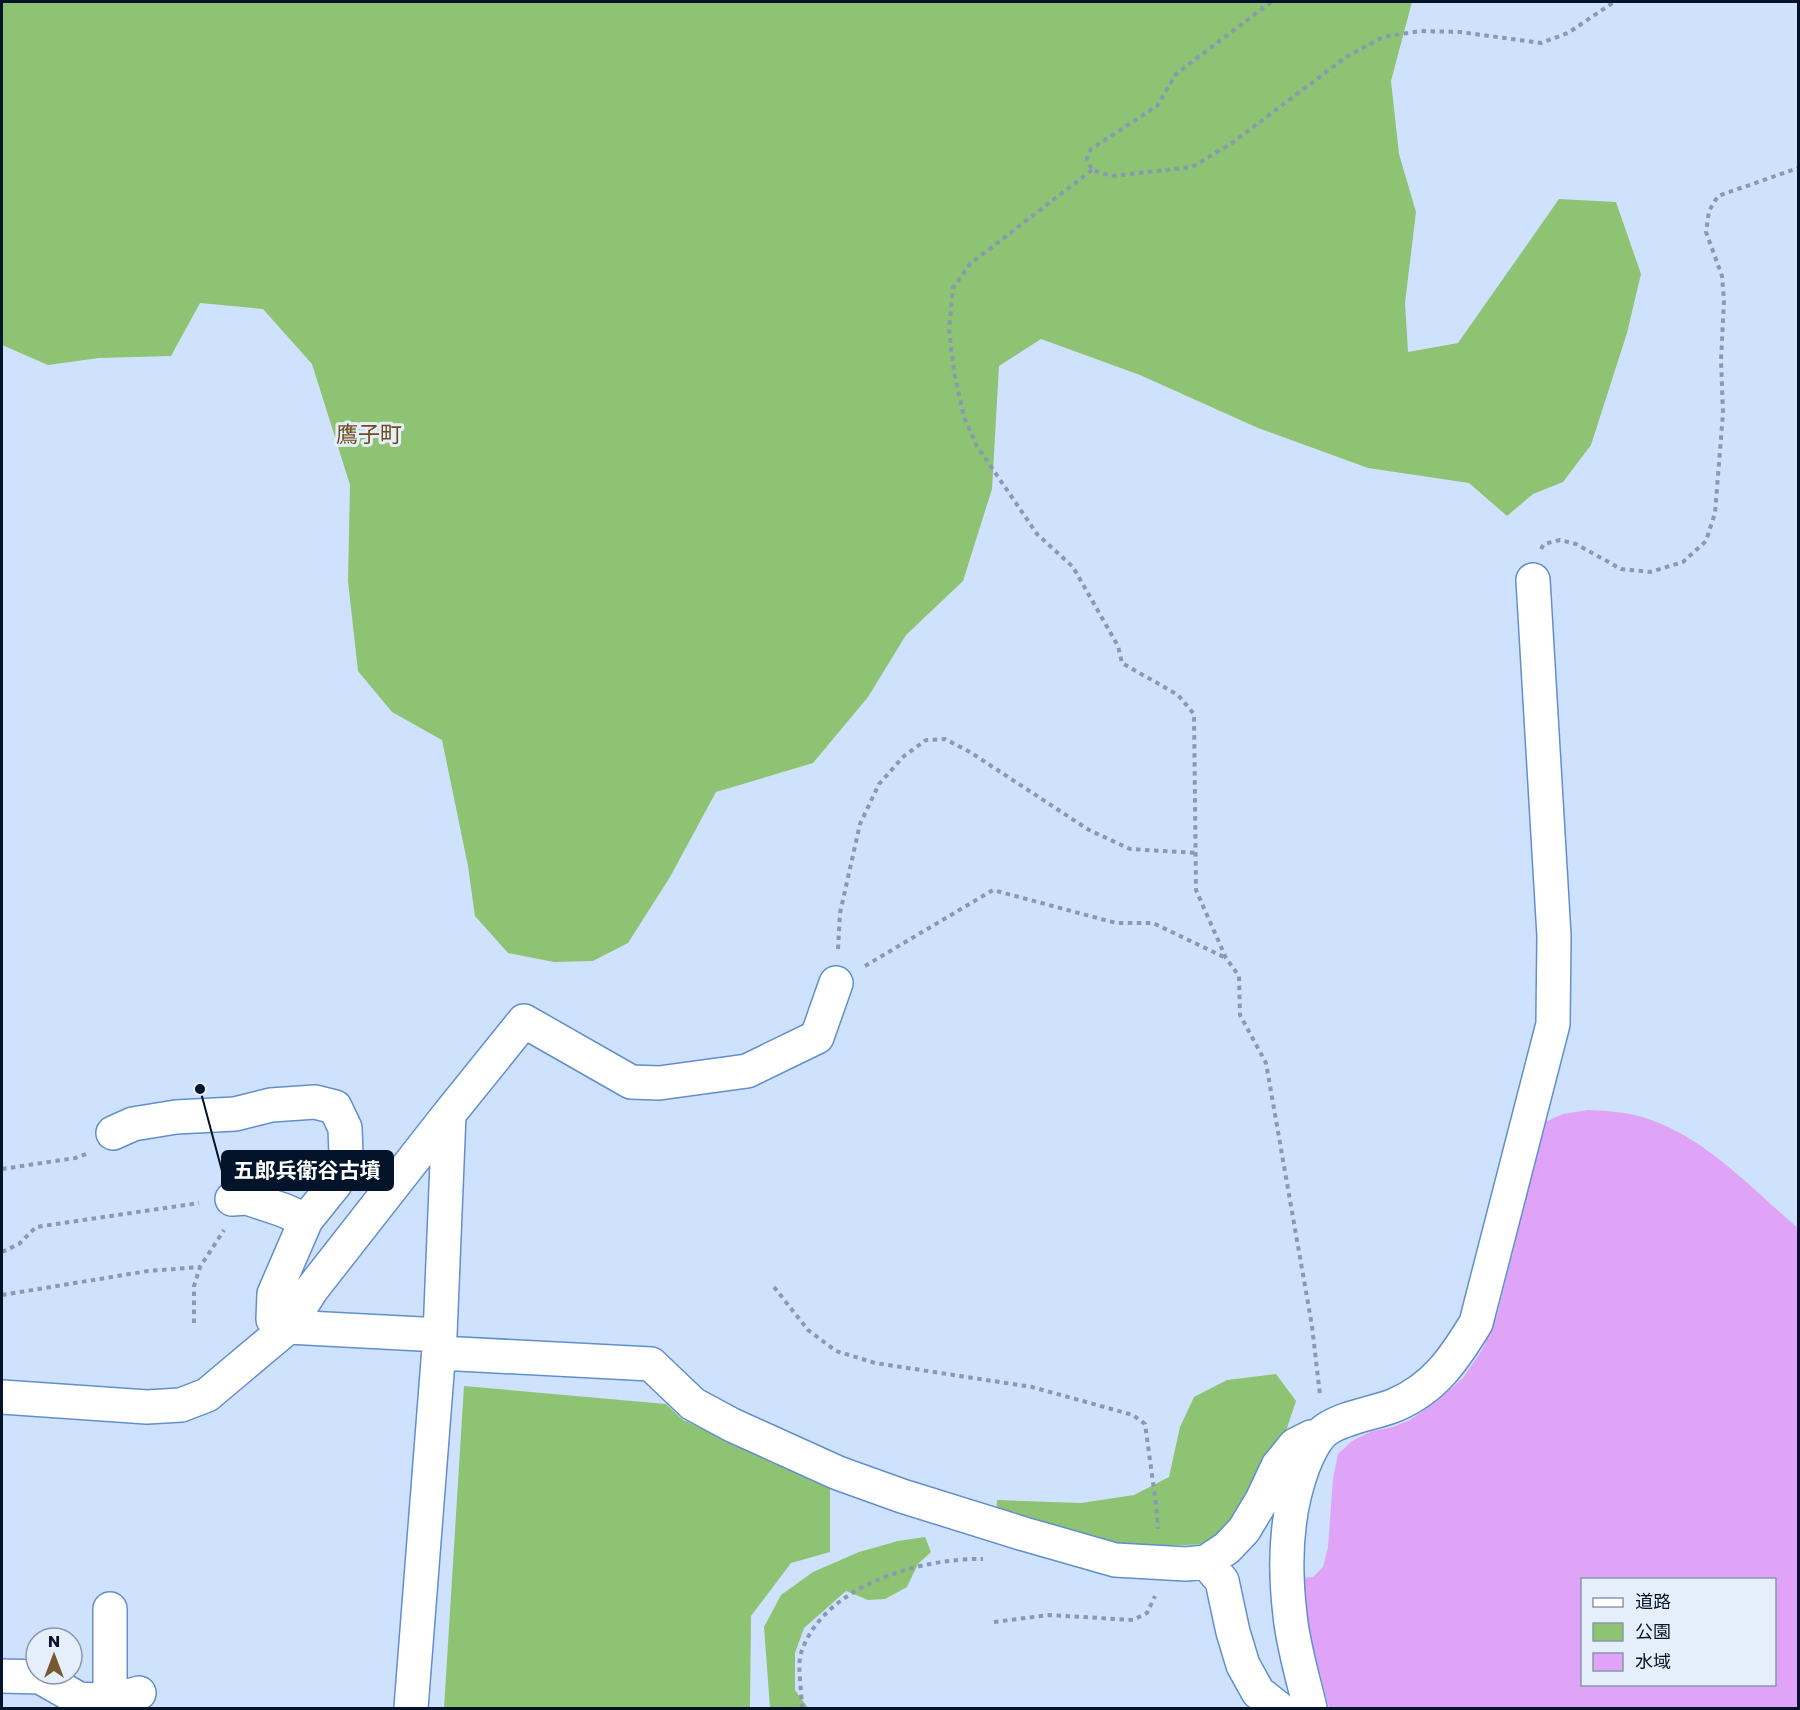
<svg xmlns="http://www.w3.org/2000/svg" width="1800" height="1710" viewBox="0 0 1800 1710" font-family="Poppins,'Noto Sans JP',sans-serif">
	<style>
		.green { fill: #8dc372 }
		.water { fill: #dfa3f7; fill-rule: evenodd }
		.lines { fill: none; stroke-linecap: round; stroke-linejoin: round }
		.minor-casing { stroke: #618fcc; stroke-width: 36 }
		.path { stroke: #8799b3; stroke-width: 4; stroke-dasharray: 4.5 4.5; stroke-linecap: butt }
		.minor { stroke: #fff; stroke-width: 33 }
		.labels { text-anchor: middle; stroke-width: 6; stroke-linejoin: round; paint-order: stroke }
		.quarter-label { font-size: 22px; fill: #6e4e1a; stroke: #e5effc }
		.leader { fill: none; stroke: #03132a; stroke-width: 2 }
		.callout-dot { fill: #03132a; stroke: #e5effc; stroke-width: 2 }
		.callout { fill: #03132a; stroke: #03132a; stroke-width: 2 }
		.callout-label { font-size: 21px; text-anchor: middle; font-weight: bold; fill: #fff }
	</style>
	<rect width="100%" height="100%" fill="#cfe2fd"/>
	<!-- green -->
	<path class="green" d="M 2,2 L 1412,2 L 1391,81 L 1399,154 L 1416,212 L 1405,303 L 1408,352 L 1458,343 L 1559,199 L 1616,202 L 1641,274 L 1627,333 L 1591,445 L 1563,482 L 1533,494 L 1507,516 L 1469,483 L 1368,468 L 1258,428 L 1140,375 L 1041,339 L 999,366 L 992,489 L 963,581 L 906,635 L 868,697 L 813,763 L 716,792 L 670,877 L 628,943 L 593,961 L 554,962 L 508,953 L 475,916 L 468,866 L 442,740 L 392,712 L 358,671 L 348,581 L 350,485 L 312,364 L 263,309 L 200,303 L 171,356 L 99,358 L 48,365 L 2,345 Z
		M 1276,1374 L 1296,1401 L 1285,1434 L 1237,1520 L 1206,1544 L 1126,1548 L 996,1514 L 997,1500 L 1081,1503 L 1134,1495 L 1169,1477 L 1180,1427 L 1194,1397 L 1227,1380 Z
		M 464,1386 L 666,1404 L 683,1420 L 830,1486 L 830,1552 L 791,1563 L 751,1616 L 750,1708 L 444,1708 Z
		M 925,1537 L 931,1552 L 918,1564 L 907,1587 L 885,1599 L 868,1600 L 846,1591 L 804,1628 L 795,1653 L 795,1690 L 808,1708 L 770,1708 L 764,1627 L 781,1595 L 813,1572 L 859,1552 L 898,1541 Z"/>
	<!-- water -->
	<path class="water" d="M 1588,1110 C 1609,1111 1630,1112 1651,1120 C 1708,1140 1753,1190 1798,1228 L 1798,1708 L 1329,1708 L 1309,1631 L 1301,1578 L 1313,1577 L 1323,1567 L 1328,1547 L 1333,1479 L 1338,1454 L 1352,1441 L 1370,1432 L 1393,1427 L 1410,1420 L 1436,1402 L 1463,1378 L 1482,1350 L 1497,1315 L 1545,1122 L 1563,1114 ZM 1582,1580 L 1774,1580 L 1774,1684 L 1582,1684 Z"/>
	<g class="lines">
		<!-- minor casing -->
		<g class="minor-casing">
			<path id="minor" d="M 113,1133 L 133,1124 L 176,1117 L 235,1114 L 271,1105 L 315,1102 L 335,1107 L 345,1128 L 346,1155 L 335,1184 L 306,1220 L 274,1294 L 273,1319 L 288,1327 L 312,1289 L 449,1114
				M 232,1199 L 247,1198 L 283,1210 L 306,1220
				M 440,1335 L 449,1114 L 524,1021 L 631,1082 L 659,1083 L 747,1071 L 817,1037 L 836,983
				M 440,1353 L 651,1364 L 693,1404 L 732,1425 L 838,1473 L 902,1496 L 1024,1534 L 1115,1560 L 1186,1564 L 1206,1562 L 1227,1548 L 1244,1530 L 1262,1500 L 1278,1466 L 1295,1445 L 1311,1437
				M 2,1397 L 147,1407 L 181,1405 L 207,1395 L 288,1327 L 440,1335 L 411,1708
				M 1206,1562 L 1222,1581 L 1233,1632 L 1243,1665 L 1258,1692 L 1278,1708
				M 110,1609 L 110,1701
				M 2,1676 L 40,1677 L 79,1699 L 110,1701 L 139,1693
				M 1310,1708 C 1303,1678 1293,1646 1290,1615 C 1284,1565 1285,1515 1303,1467 C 1307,1456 1316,1436 1327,1429 C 1347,1416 1373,1414 1395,1405 C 1435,1388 1454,1359 1476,1323 L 1553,1024 L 1554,936 L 1533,580"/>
		</g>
		<!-- path -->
		<path class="path" d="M 1271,2 L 1176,74 L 1157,106 L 1091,149 L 1087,159 L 1092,170 L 1111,176 L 1192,167 L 1232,143 L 1346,57 L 1383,37 L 1420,31 L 1460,32 L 1541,43 L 1568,33 L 1614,2
			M 1092,170 L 970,264 L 953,288 L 949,330 L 954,372 L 964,417 L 977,446 L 1037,534 L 1073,567 L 1118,646 L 1122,663 L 1178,695 L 1194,714 L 1196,890 L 1226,958 L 1239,976 L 1240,1015 L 1266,1063 L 1312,1326 L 1320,1395
			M 1541,549 L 1544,544 L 1560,540 L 1576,544 L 1621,569 L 1650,572 L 1683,562 L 1706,541 L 1715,513 L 1723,413 L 1721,360 L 1724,301 L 1722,276 L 1706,232 L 1709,211 L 1718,196 L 1798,168
			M 838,949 L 840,913 L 860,824 L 879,784 L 904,756 L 926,740 L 945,739 L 970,752 L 1089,830 L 1130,849 L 1197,853
			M 865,966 L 993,890 L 1116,923 L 1153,923 L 1226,958
			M 2,1169 L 75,1158 L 86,1154
			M 2,1252 L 19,1244 L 36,1227 L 199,1203
			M 774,1287 L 808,1330 L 836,1351 L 875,1363 L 1032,1387 L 1133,1415 L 1145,1424 L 1156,1504 L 1158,1529
			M 2,1295 L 148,1271 L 200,1267
			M 194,1323 L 194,1286 L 200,1267 L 224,1230
			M 994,1622 L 1049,1615 L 1133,1620 L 1147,1613 L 1155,1596
			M 802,1708 C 802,1694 797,1666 801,1653 C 823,1586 919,1558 983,1559"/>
		<!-- minor -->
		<use href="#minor" class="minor"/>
	</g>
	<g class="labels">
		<!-- quarter labels -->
		<g class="quarter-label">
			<text x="369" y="442">鷹子町</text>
		</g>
	</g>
	<!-- callouts -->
	<path class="leader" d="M200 1089L222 1171"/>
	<circle class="callout-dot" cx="200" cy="1089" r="6"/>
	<rect class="callout" x="222" y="1151" width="171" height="39" rx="6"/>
	<g class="callout-label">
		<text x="307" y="1178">五郎兵衛谷古墳</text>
	</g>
	<!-- border -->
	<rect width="1800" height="1710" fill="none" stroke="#03132a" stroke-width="6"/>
	<!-- legend -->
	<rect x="1581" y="1578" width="195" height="108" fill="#e5effc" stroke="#8b97a8" stroke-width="1.5"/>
	<rect x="1593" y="1598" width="30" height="9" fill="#ffffff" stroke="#8b97a8" stroke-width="1.5"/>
	<text x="1635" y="1608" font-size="18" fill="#03132a">道路</text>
	<rect x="1593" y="1623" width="30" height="18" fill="#8dc372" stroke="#8b97a8" stroke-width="1.5"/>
	<text x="1635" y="1638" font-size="18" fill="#03132a">公園</text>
	<rect x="1593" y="1653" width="30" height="18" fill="#dfa3f7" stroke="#8b97a8" stroke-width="1.5"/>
	<text x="1635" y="1668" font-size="18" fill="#03132a">水域</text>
	<!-- north arrow -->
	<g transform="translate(54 1656)"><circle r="28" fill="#e5effc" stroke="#8b97a8" stroke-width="1.5"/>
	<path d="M0-4.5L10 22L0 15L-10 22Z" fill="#76592d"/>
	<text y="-9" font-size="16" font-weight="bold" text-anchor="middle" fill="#03132a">N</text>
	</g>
</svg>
